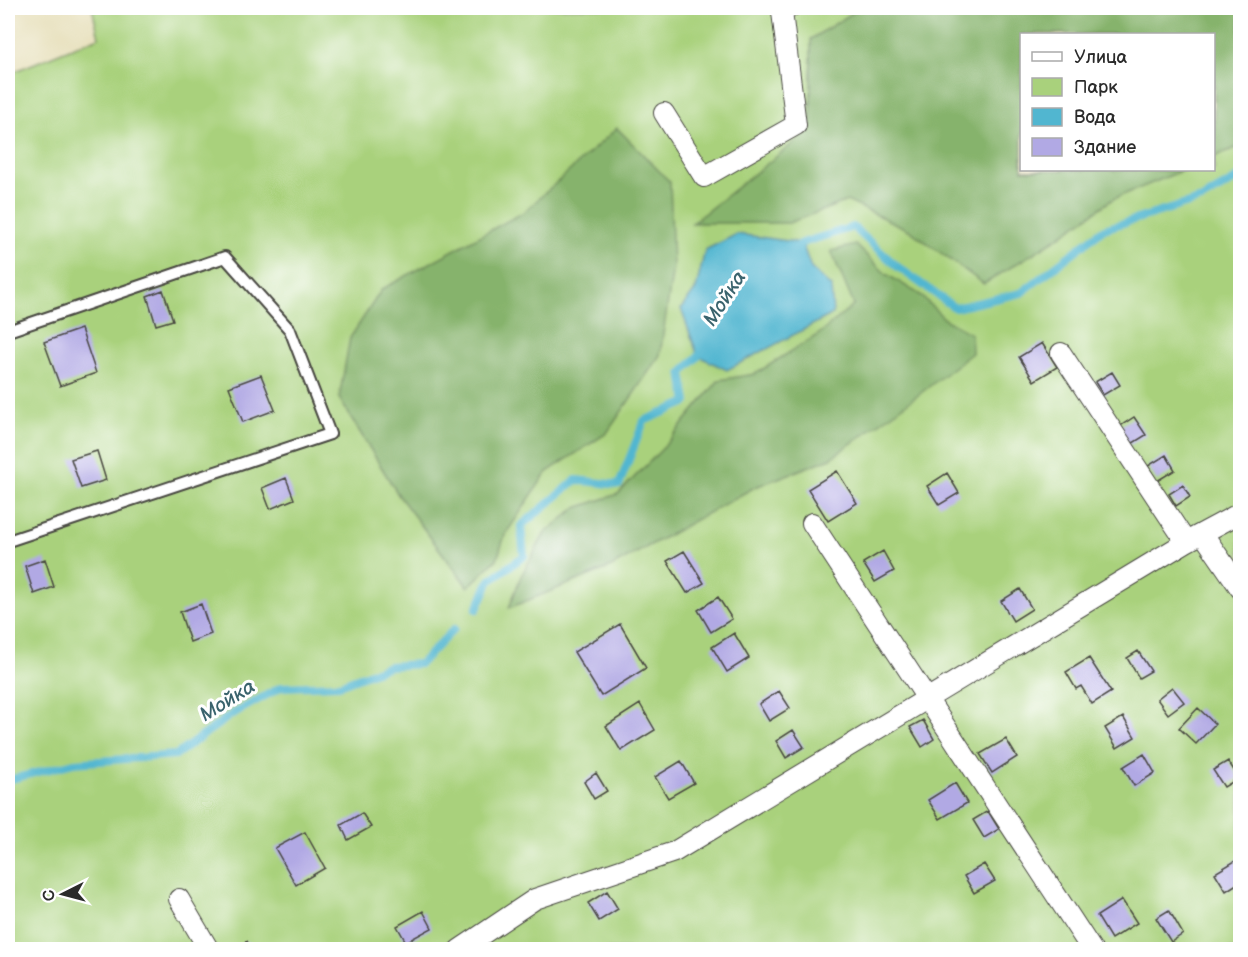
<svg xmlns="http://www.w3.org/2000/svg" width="1248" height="957" viewBox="0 0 1248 957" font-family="'Balsamiq Sans',sans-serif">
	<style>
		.green { fill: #a9d17c; stroke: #6a7e54; stroke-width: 1.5; fill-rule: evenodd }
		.forest { fill: #86b36c; stroke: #586f4c; stroke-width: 1.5 }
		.water { fill: #51b6d0; stroke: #3e707e; stroke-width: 1.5 }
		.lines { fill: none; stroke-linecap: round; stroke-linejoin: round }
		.stream { stroke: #51b6d0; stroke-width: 8 }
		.building { fill: #b1a9e4 }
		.lane-casing { stroke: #474641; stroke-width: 14 }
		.street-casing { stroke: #474641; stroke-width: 22 }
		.lane { stroke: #fff; stroke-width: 10 }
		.street { stroke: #fff; stroke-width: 20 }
		.labels { text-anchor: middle; stroke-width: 6; stroke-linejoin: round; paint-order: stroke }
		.water-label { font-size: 20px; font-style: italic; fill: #3a636d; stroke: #fff }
	</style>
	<rect width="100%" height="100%" fill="#fff"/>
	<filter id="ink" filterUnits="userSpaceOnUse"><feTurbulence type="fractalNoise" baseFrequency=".0167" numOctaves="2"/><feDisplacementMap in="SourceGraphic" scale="12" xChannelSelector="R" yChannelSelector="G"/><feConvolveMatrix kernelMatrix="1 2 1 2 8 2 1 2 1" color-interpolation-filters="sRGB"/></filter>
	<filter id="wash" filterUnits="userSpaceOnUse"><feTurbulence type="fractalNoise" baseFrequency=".008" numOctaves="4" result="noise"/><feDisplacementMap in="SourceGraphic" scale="24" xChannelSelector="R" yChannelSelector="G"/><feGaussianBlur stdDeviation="1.35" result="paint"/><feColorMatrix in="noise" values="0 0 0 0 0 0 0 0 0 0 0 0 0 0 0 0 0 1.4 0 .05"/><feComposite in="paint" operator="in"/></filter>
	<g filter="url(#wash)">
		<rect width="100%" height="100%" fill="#e8e1be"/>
		<!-- green -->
		<path class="green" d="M 92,8 L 1240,8 L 1240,949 L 8,950 L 8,74 L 99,37 ZM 1022,34 L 1214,34 L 1214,170 L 1022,170 Z"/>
		<!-- forest -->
		<path class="forest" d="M 860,8 L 1240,8 L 1240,146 L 1214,157 L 1214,34 L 1022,34 L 1022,170 L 1184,170 L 1113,199 L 1056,239 L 984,284 L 909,230 L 847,201 L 789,223 L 692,223 L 811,129 L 811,39 Z
			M 617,128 L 670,182 L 673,267 L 660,355 L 607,433 L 547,472 L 505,535 L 497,559 L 468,587 L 399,496 L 339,398 L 350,338 L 382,289 L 524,212 Z
			M 856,245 L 886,274 L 919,294 L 946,320 L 971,334 L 972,353 L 917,396 L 831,458 L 755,487 L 611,567 L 509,608 L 521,576 L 545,533 L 576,508 L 618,494 L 662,449 L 719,380 L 755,374 L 819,334 L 854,305 L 831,251 Z"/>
		<!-- water -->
		<path class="water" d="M 737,234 L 802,243 L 811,268 L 831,287 L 833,314 L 727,370 L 698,356 L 681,309 L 696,289 L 705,250 Z"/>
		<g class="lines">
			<!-- stream -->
			<path class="stream" d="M 793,249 L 802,243 L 853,227 L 898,267 L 955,308 L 1021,293 L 1104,229 L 1202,199 L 1240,177
				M 477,609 L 490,580 L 524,556 L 521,526 L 576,480 L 619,485 L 644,421 L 687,402 L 682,373 L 704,350
				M 8,780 L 74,763 L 176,755 L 231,715 L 281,687 L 339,685 L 389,666 L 420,664 L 454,629"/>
		</g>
		<g id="blocks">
			<!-- building -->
			<path class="building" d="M 163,290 L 173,320 L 156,325 L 147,296 Z
				M 81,329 L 96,373 L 60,386 L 44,342 Z
				M 1042,343 L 1057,367 L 1034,381 L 1019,357 Z
				M 1112,372 L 1120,385 L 1103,395 L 1095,382 Z
				M 261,375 L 275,410 L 243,422 L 229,387 Z
				M 1134,417 L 1146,435 L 1130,445 L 1119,427 Z
				M 97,451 L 106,480 L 81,488 L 71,459 Z
				M 1166,455 L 1175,470 L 1157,481 L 1148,466 Z
				M 837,471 L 857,503 L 828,521 L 808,489 Z
				M 947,473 L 959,493 L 939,505 L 927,486 Z
				M 286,478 L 294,499 L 270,509 L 262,488 Z
				M 1183,485 L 1190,497 L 1176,506 L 1169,494 Z
				M 684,551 L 704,583 L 687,593 L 667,561 Z
				M 883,551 L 894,571 L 875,582 L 863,563 Z
				M 45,559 L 54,587 L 34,594 L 25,566 Z
				M 1020,589 L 1032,609 L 1013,621 L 1001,601 Z
				M 718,597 L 732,619 L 711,632 L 698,610 Z
				M 201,604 L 211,634 L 190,642 L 180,612 Z
				M 620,624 L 646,668 L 601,696 L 574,652 Z
				M 734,633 L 749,658 L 727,672 L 712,647 Z
				M 1138,651 L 1151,671 L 1139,678 L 1127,658 Z
				M 1089,658 L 1111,692 L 1092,704 L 1081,686 L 1076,689 L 1066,672 Z
				M 1172,687 L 1184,702 L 1168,714 L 1157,699 Z
				M 779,691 L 790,708 L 769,721 L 759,704 Z
				M 640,704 L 655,730 L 621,751 L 606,726 Z
				M 1198,708 L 1215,724 L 1196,744 L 1179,728 Z
				M 1123,717 L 1135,737 L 1117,748 L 1105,728 Z
				M 923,720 L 934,739 L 922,747 L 910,727 Z
				M 793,730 L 804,747 L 786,758 L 776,741 Z
				M 1006,739 L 1017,757 L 992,773 L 980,754 Z
				M 1144,754 L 1155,773 L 1134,786 L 1123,767 Z
				M 681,761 L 694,783 L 668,798 L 655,777 Z
				M 1228,761 L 1239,778 L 1224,787 L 1213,770 Z
				M 596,773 L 607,791 L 594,799 L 584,782 Z
				M 955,783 L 967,803 L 940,819 L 928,800 Z
				M 988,811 L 999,829 L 984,838 L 973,820 Z
				M 362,813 L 371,827 L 348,840 L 341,825 Z
				M 305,832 L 325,868 L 296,885 L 275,848 Z
				M 1240,858 L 1240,882 L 1226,891 L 1215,873 Z
				M 984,864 L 995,881 L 974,893 L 964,876 Z
				M 607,891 L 618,909 L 599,921 L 588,903 Z
				M 1122,900 L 1137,923 L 1111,939 L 1097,916 Z
				M 1169,910 L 1183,934 L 1171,942 L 1156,918 Z
				M 423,911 L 432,928 L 406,942 L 397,926 Z
				M 247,941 L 252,950 L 232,950 Z"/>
		</g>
	</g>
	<g filter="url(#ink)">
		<use href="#blocks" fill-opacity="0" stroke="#474641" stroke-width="1.5"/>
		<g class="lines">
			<!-- lane casing -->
			<g class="lane-casing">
				<path id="lane" d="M 8,331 L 225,257 L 290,330 L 330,434 L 8,541"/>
			</g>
			<!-- street casing -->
			<g class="street-casing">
				<path id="street" d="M 664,113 L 704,177 L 796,125 L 782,12 L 789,8
					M 1061,353 L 1186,542
					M 812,523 L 1092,950
					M 1203,534 L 1240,588
					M 179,899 L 209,950
					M 459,950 L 535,899 L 674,852 L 1186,542 L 1240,513"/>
			</g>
			<!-- lane -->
			<use href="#lane" class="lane"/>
			<!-- street -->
			<use href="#street" class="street"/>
		</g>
	</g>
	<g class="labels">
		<!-- water labels -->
		<g class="water-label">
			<text transform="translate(724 298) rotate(-57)" y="7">Мойка</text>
			<text transform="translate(227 700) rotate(-32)" y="7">Мойка</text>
		</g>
	</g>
	<!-- margin -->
	<rect width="1248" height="957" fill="none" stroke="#fff" stroke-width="30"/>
	<!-- legend -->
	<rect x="1020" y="33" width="195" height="138" fill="#ffffff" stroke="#aaaaaa" stroke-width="1.5"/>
	<rect x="1032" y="52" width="30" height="9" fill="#ffffff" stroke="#aaaaaa" stroke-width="1.5"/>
	<text x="1074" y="63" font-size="18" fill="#2b2b2b">Улица</text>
	<rect x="1032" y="78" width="30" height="18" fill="#a9d17c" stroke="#aaaaaa" stroke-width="1.5"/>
	<text x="1074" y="93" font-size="18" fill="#2b2b2b">Парк</text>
	<rect x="1032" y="108" width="30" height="18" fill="#51b6d0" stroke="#aaaaaa" stroke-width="1.5"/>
	<text x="1074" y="123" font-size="18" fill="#2b2b2b">Вода</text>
	<rect x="1032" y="138" width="30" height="18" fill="#b1a9e4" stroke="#aaaaaa" stroke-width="1.5"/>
	<text x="1074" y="153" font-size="18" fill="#2b2b2b">Здание</text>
	<!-- north arrow -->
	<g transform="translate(63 894) rotate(264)" stroke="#ffffff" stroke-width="4.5" paint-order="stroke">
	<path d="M0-4.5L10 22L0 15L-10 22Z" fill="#2b2b2b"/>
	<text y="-9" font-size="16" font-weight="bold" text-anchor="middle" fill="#2b2b2b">С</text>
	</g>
</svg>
